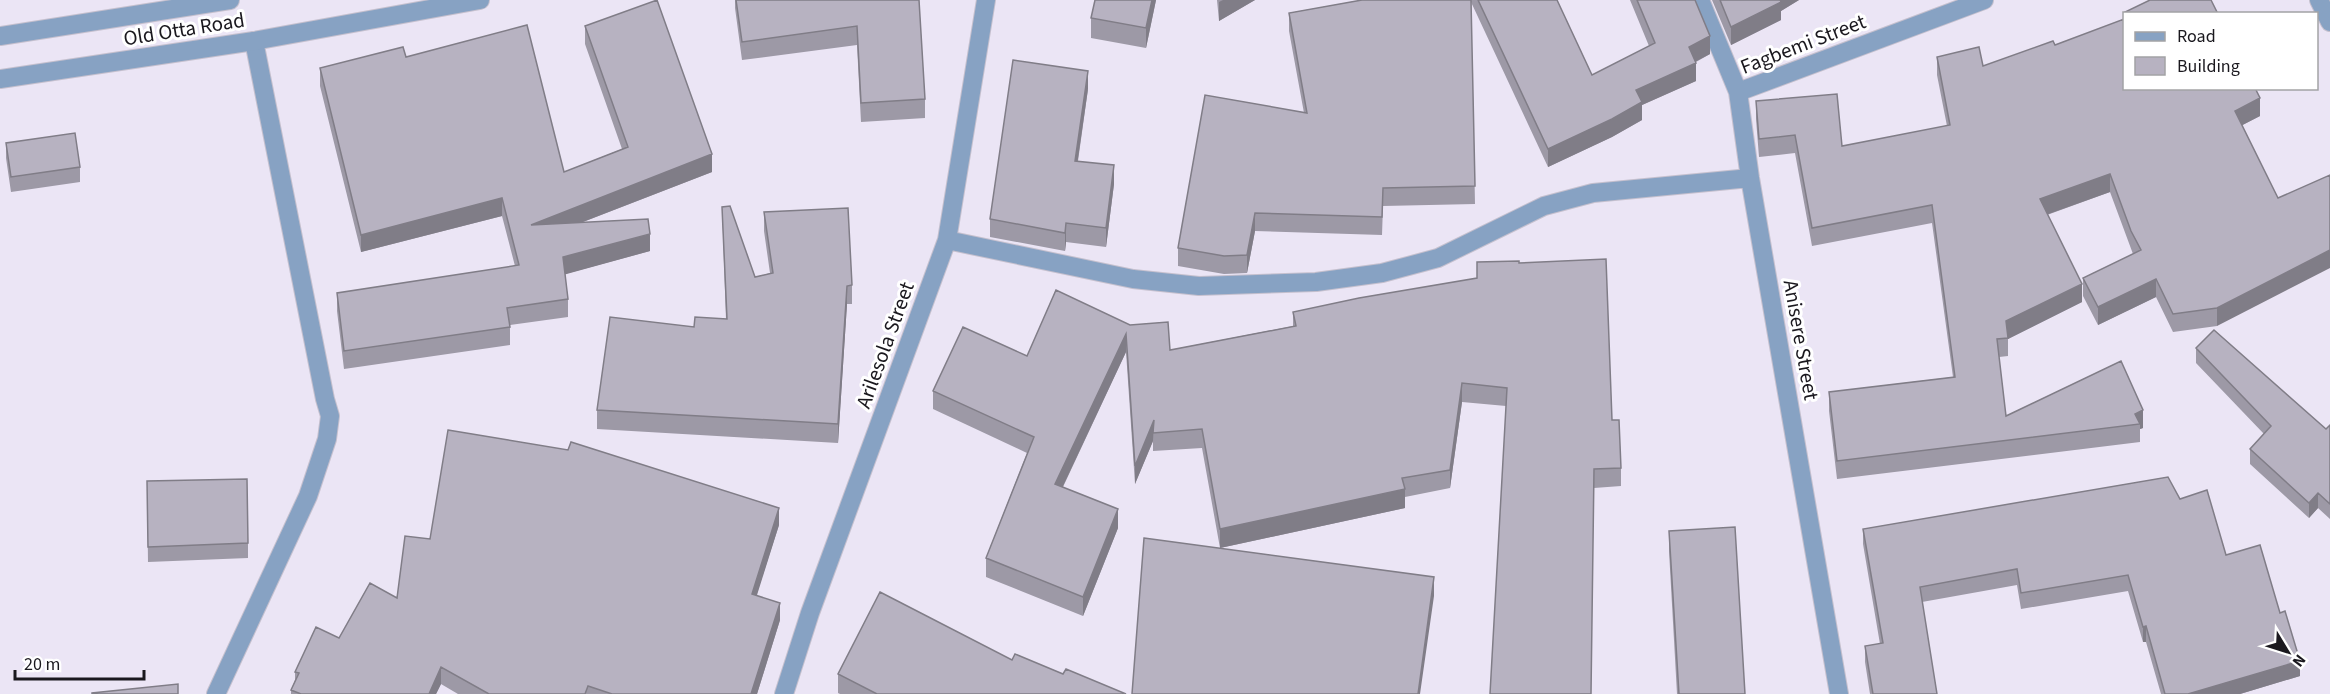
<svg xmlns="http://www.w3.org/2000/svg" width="2330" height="694" viewBox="0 0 2330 694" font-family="'Source Sans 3',sans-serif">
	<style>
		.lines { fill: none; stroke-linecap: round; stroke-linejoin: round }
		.minor-casing { stroke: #c5c0ce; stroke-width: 20 }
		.tertiary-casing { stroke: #c5c0ce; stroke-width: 20 }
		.minor { stroke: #87a2c3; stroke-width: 18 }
		.tertiary { stroke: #87a2c3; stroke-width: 18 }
		.wall { fill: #9d99a6 }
		.shaded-wall { fill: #807d87 }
		.building { fill: #b7b2c1; stroke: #807d87; stroke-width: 1.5 }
		.labels { text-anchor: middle; stroke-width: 6; stroke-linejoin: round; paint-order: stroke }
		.street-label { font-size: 21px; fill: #1a181e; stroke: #fff }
	</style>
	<rect width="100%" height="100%" fill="#ebe5f5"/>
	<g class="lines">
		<!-- minor casing -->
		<g class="minor-casing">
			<path id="minor" d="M 1700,0 L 1738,92 L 1750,178 L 1839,694
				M 2319,0 L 2330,22
				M 1738,92 L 1984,0
				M 947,240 L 1133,279 L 1199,286 L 1316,282 L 1382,273 L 1438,258 L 1544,206 L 1593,193 L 1750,178
				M 216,694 L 308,496 L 327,439 L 330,416 L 325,399 L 254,41
				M 784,694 L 810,613 L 947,240 L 986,0"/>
		</g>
		<!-- tertiary casing -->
		<g class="tertiary-casing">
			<path id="tertiary" d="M 0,36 L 230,0
				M 0,79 L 254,41 L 480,0"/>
		</g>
		<!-- minor -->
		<use href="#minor" class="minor"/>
		<!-- tertiary -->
		<use href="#tertiary" class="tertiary"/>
	</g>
	<!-- wall -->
	<path class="wall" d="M 735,0 L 919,0 L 925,99 L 925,118 L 861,122 L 857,45 L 742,60 L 735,8 Z
		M 1095,0 L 1156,0 L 1146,48 L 1091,38 L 1091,18 Z
		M 1217,0 L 1255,0 L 1219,21 Z
		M 1362,0 L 1557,0 L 1592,75 L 1649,46 L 1630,0 L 1695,0 L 1710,54 L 1696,62 L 1696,81 L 1642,105 L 1642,120 L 1612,137 L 1548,167 L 1471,2 L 1475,204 L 1383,206 L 1382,235 L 1255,231 L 1247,273 L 1224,274 L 1178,266 L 1178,248 L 1304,113 L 1289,31 L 1289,13 Z
		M 1712,0 L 1799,0 L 1781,11 L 1781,20 L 1731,45 Z
		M 585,26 L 712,172 L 583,222 L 650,251 L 565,274 L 568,299 L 568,317 L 510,325 L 510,345 L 344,369 L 337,311 L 337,293 L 515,266 L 502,216 L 361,252 L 320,86 L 320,68 L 406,57 L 564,172 L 622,149 L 585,44 Z
		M 2055,45 L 2260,116 L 2242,125 L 2217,326 L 2173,332 L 2156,297 L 2098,325 L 2083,296 L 2083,278 L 2133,254 L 2110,192 L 2047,215 L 2082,302 L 2008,339 L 2008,356 L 1999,357 L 2006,416 L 2121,361 L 2143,428 L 2140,429 L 2140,442 L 1837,479 L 1829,411 L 1829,392 L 1953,377 L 1932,223 L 1812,246 L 1795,153 L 1759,157 L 1756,119 L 1756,101 L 1842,146 L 1947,126 L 1937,75 L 1937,57 L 1983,66 Z
		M 1088,89 L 1078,161 L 1114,184 L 1106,247 L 1066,242 L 1065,251 L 990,237 L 990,219 Z
		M 6,143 L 80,167 L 80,182 L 11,192 L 6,158 Z
		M 722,207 L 755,277 L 770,273 L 764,231 L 764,212 L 852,285 L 852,304 L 847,304 L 838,443 L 597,429 L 597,410 L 694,327 L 726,319 Z
		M 1477,262 L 1519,263 L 1612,420 L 1621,468 L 1621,486 L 1594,488 L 1506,406 L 1462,402 L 1450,488 L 1405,497 L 1405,508 L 1220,548 L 1202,448 L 1153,451 L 1153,441 L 1135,484 L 1126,352 L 1063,487 L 1118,528 L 1083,616 L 986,577 L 986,558 L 1027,453 L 933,409 L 933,391 L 1027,356 L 1056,290 L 1170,350 L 1293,326 L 1293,312 L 1477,278 Z
		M 2196,348 L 2326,429 L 2330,425 L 2330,519 L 2318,508 L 2309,518 L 2250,464 L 2250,449 L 2264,434 L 2196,363 Z
		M 147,481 L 248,543 L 248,558 L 148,562 Z
		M 2180,499 L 2226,555 L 2300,676 L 2240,694 L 2161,694 L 2146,642 L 2143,642 L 2128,591 L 2021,609 L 2017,585 L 1922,602 L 1937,694 L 1870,694 L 1865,662 L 1865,646 L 1880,644 L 1863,544 L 1863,529 Z
		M 779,525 L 756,596 L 780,620 L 757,694 L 458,694 L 441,684 L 436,694 L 291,694 L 291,690 L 295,680 L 295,672 L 339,638 L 397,598 L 430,539 Z
		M 1669,531 L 1745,694 L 1677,694 L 1669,551 Z
		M 1012,660 L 1063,674 L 1126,694 L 840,694 L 838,693 L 838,674 Z"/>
	<!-- shaded-wall -->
	<path class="shaded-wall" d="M 1152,0 L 1156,0 L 1146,48 L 1146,28 Z
		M 1223,0 L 1255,0 L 1219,21 L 1219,2 Z
		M 1778,0 L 1799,0 L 1781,11 L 1781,20 L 1731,45 L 1731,27 Z
		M 1710,36 L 1710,54 L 1689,65 L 1689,47 Z
		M 1696,63 L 1696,81 L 1642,105 L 1642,120 L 1612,137 L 1548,167 L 1548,149 L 1636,90 Z
		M 1088,71 L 1088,89 L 1075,179 L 1075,161 Z
		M 2260,98 L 2260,116 L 2235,129 L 2235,111 Z
		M 712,154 L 712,172 L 531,242 L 531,225 Z
		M 1114,165 L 1114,184 L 1106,247 L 1106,228 Z
		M 2110,174 L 2110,192 L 2040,217 L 2040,199 Z
		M 502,198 L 502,216 L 361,252 L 361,235 Z
		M 1255,213 L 1255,231 L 1247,273 L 1247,255 Z
		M 1066,223 L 1066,242 L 1065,251 L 1065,233 Z
		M 650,234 L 650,251 L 563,275 L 563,257 Z
		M 2330,250 L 2330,268 L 2217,326 L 2217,308 Z
		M 2156,279 L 2156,297 L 2098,325 L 2098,307 Z
		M 2082,284 L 2082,302 L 2008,339 L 2006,321 Z
		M 847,286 L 847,304 L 838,443 L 838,424 Z
		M 1126,334 L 1126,352 L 1055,503 L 1055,484 Z
		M 1462,383 L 1462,402 L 1450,488 L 1450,470 Z
		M 2143,410 L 2143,428 L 2140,429 L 2140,424 L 2135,414 Z
		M 1154,420 L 1153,441 L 1135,484 L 1135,466 Z
		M 1405,489 L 1405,508 L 1220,548 L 1220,529 Z
		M 2318,493 L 2318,508 L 2309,518 L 2309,503 Z
		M 779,508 L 779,525 L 752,611 L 752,594 Z
		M 1118,509 L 1118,528 L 1083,616 L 1083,597 Z
		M 1434,577 L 1434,596 L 1420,694 L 1418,694 Z
		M 780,603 L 780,620 L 757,694 L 751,694 Z
		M 2146,626 L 2146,642 L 2143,642 L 2143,627 Z
		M 2300,661 L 2300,676 L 2240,694 L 2188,694 Z
		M 441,667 L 441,684 L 436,694 L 429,694 Z"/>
	<!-- building -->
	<path class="building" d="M 657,0 L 712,154 L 531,225 L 648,219 L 650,234 L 563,257 L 568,299 L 507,308 L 510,327 L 344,351 L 337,293 L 519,265 L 502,198 L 361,235 L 320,68 L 403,47 L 406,57 L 527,25 L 564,172 L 628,147 L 585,26 Z
		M 736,0 L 919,0 L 925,99 L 861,103 L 857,26 L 742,42 Z
		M 1095,0 L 1152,0 L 1146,28 L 1091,18 Z
		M 1362,0 L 1471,0 L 1475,186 L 1383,188 L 1382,217 L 1255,213 L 1247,255 L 1224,256 L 1178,248 L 1205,95 L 1307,113 L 1289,13 Z
		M 1478,0 L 1557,0 L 1592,75 L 1655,43 L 1637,0 L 1695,0 L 1710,36 L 1689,47 L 1696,63 L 1636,90 L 1642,102 L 1612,119 L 1548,149 Z
		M 1720,0 L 1780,0 L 1781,2 L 1731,27 Z
		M 2150,0 L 2211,0 L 2218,14 L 2126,14 L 2125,12 Z
		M 2124,19 L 2124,88 L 2255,88 L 2260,98 L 2235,111 L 2278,198 L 2330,175 L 2330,250 L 2217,308 L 2173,314 L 2156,279 L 2098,307 L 2083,278 L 2141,250 L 2131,231 L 2110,174 L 2040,199 L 2082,284 L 2006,321 L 2008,338 L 1997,339 L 2006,416 L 2121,361 L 2143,410 L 2135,414 L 2140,424 L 1837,461 L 1829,392 L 1955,377 L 1932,205 L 1812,228 L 1795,135 L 1759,139 L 1756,101 L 1837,94 L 1842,146 L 1950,125 L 1937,57 L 1979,47 L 1983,66 L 2053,41 L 2055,45 Z
		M 1013,60 L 1088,71 L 1075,161 L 1114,165 L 1106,228 L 1066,223 L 1065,233 L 990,219 Z
		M 75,133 L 80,167 L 11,177 L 6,143 Z
		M 730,206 L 755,277 L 773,273 L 764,212 L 848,208 L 852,285 L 847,286 L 838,424 L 597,410 L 610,317 L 694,327 L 695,317 L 727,319 L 722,207 Z
		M 1606,259 L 1612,420 L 1619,420 L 1621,468 L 1594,469 L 1591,694 L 1490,694 L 1507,388 L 1462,383 L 1450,470 L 1402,478 L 1405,489 L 1220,529 L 1202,429 L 1153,433 L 1154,420 L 1135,466 L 1126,334 L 1055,484 L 1118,509 L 1083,597 L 986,558 L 1034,437 L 933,391 L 963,327 L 1027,356 L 1056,290 L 1130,325 L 1168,322 L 1170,350 L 1296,326 L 1293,312 L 1359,298 L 1477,278 L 1477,262 L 1519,261 L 1519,263 Z
		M 2214,330 L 2326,429 L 2330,425 L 2330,504 L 2318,493 L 2309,503 L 2250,449 L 2271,426 L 2196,348 Z
		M 448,430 L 568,450 L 571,442 L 779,508 L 752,594 L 780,603 L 751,694 L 612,694 L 588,686 L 585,694 L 489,694 L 441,667 L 429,694 L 301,694 L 291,690 L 299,673 L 295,672 L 316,627 L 339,638 L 370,583 L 397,598 L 405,536 L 430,539 Z
		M 2168,477 L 2180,499 L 2207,490 L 2226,555 L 2260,545 L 2280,613 L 2285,611 L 2300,661 L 2188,694 L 2165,694 L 2146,626 L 2143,627 L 2128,575 L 2021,593 L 2017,569 L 1920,587 L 1937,694 L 1873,694 L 1865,646 L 1883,643 L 1863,529 Z
		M 247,479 L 248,543 L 148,547 L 147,481 Z
		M 1735,527 L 1745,694 L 1679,694 L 1669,531 Z
		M 1144,538 L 1434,577 L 1418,694 L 1132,694 Z
		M 880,592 L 1012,660 L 1015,654 L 1063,674 L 1066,669 L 1126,694 L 877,694 L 838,674 Z
		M 178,684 L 178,694 L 92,694 L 92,693 Z"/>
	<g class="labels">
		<!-- street labels -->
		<g class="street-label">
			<text transform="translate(184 29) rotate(-9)" y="7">Old Otta Road</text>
			<text transform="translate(1803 44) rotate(-21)" y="7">Fagbemi Street</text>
			<text transform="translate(1801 340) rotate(80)" y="7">Anisere Street</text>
			<text transform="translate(885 345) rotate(-70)" y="7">Arilesola Street</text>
		</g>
	</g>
	<!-- legend -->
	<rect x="2123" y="12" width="195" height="78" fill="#ffffff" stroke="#a3a3a5" stroke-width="1.5"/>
	<rect x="2135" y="32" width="30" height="9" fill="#87a2c3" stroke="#a3a3a5" stroke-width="1.5"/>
	<text x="2177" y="42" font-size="18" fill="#1a181e">Road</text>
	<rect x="2135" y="57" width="30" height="18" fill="#b7b2c1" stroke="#a3a3a5" stroke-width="1.5"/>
	<text x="2177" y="72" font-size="18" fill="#1a181e">Building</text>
	<!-- north arrow -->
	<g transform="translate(2288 652) rotate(128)" stroke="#ffffff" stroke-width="4.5" paint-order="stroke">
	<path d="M0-4.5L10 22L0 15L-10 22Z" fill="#1a181e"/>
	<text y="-9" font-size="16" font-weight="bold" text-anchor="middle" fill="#1a181e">N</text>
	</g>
	<!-- scale -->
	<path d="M15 670v9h129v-9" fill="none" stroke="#1a181e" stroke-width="3"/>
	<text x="24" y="670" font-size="18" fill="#1a181e" stroke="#ffffff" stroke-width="4.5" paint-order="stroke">20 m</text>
</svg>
